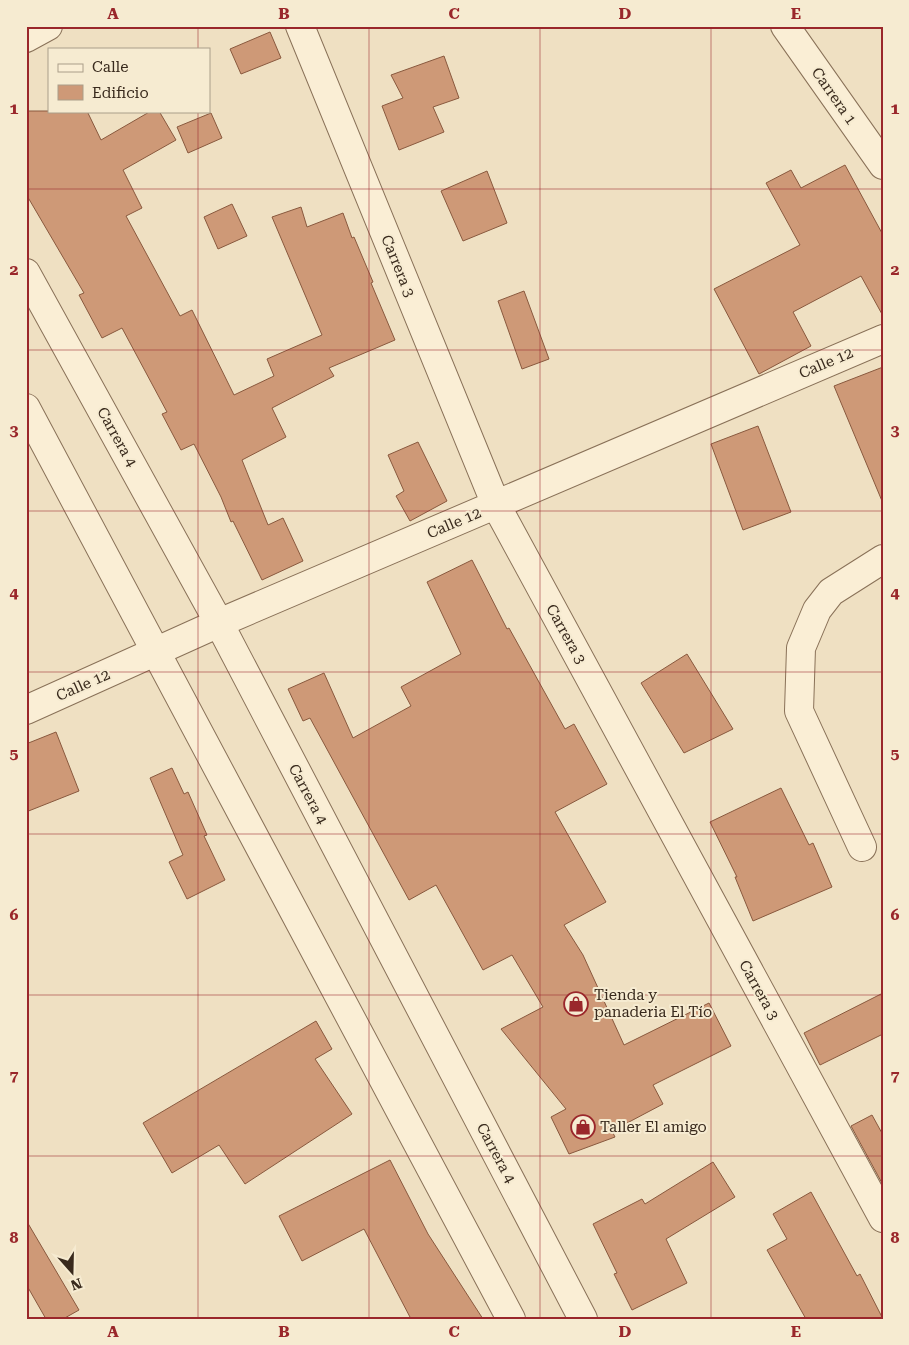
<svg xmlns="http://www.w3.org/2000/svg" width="909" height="1345" viewBox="0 0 909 1345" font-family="'Roboto Serif',serif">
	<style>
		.building { fill: #ce9977; stroke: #89593e }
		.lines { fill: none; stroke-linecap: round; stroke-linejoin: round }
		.minor-casing { stroke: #897158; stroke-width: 30 }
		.tertiary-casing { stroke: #897158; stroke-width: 30 }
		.minor { stroke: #faeed5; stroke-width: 28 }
		.tertiary { stroke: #faeed5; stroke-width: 28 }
		.grid { fill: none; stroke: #9a272b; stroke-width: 1; stroke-opacity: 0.55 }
		.labels { text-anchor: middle; stroke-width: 4; stroke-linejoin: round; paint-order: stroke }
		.street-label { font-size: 15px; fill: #392a1d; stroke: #f6ebd1 }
		.poi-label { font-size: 15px; fill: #392a1d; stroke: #f6ebd1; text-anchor: start }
		.neatline { fill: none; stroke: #9a272b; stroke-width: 2 }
		.grid-label { font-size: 16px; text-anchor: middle; font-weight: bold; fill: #9a272b }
	</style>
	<rect width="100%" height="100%" fill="#efe0c2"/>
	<!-- building -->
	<path class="building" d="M 270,32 L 281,58 L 241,74 L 230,49 Z
		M 444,56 L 459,98 L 433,107 L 444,132 L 399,150 L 382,106 L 403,98 L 391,75 Z
		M 26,111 L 87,111 L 101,140 L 151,111 L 159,111 L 176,140 L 123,170 L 142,208 L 126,216 L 180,316 L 192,310 L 234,395 L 274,376 L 267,359 L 322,335 L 272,217 L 301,207 L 307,227 L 343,213 L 352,238 L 354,237 L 373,282 L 371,283 L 395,340 L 329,368 L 334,376 L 272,408 L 286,437 L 242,460 L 268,525 L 283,518 L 303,561 L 262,580 L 233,521 L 231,522 L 221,497 L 194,444 L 181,450 L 162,414 L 167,412 L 122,328 L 102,338 L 79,295 L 84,293 L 26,194 Z
		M 211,113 L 222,138 L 188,153 L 177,127 Z
		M 845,165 L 883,235 L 883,316 L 861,276 L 793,312 L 811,346 L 759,374 L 714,289 L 800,245 L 766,183 L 791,170 L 801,188 Z
		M 487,171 L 507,223 L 463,241 L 441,191 Z
		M 232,204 L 247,236 L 218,249 L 204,217 Z
		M 524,291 L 549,359 L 522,369 L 498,301 Z
		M 883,367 L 883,501 L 882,501 L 834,386 Z
		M 758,426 L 791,512 L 743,530 L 711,444 Z
		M 418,442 L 447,501 L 410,521 L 396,496 L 404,491 L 388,455 Z
		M 472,560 L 507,629 L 509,628 L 565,729 L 574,724 L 607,784 L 555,812 L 606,902 L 564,925 L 583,955 L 624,1045 L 709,1003 L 731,1046 L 653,1085 L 663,1104 L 612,1131 L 615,1137 L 569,1154 L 551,1117 L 566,1109 L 501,1029 L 543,1007 L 512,955 L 483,970 L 436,885 L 409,900 L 310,718 L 303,721 L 288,689 L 324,673 L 353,738 L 411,706 L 401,687 L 461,654 L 427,582 Z
		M 687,654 L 733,729 L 684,753 L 641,683 Z
		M 56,732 L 79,791 L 26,812 L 26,744 Z
		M 172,768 L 184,794 L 188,792 L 207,835 L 204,836 L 225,880 L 187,899 L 169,862 L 183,855 L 150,778 Z
		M 781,788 L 809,845 L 813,843 L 832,887 L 753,921 L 735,877 L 737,877 L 710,822 Z
		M 883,993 L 883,1034 L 820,1065 L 804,1033 Z
		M 316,1021 L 332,1049 L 315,1059 L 352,1114 L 245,1184 L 219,1145 L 172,1173 L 143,1123 Z
		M 872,1115 L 883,1135 L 883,1185 L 851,1126 Z
		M 390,1160 L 428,1234 L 483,1319 L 411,1319 L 364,1229 L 302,1261 L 279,1216 Z
		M 713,1162 L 735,1197 L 666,1239 L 687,1283 L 632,1310 L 614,1274 L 617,1273 L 593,1224 L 642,1199 L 645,1204 Z
		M 811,1192 L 857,1276 L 860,1274 L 883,1319 L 806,1319 L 767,1250 L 787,1239 L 773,1214 Z
		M 26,1220 L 79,1310 L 63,1319 L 46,1319 L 26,1284 Z"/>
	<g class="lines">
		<!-- minor casing -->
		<g class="minor-casing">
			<path id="minor" d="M 300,26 L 496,505 L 883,1218
				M 785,26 L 883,165
				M 26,38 L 48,26
				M 26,710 L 219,623 L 883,339
				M 862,847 L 799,711 L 801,648 L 817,610 L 831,592 L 883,559"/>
		</g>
		<!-- tertiary casing -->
		<g class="tertiary-casing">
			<path id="tertiary" d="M 26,273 L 219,623 L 583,1319
				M 26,408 L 511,1319"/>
		</g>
		<!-- minor -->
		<use href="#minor" class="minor"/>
		<!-- tertiary -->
		<use href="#tertiary" class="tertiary"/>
	</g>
	<!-- grid -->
	<path class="grid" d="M 198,26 L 198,49M 369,26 L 369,1319M 540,26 L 540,1319M 711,26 L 711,1319M 198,111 L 198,1319M 26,189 L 883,189M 26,350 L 883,350M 26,511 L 883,511M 26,672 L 883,672M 26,834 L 883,834M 26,995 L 883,995M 26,1156 L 883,1156"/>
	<!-- icons -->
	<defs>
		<g id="shop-ring" transform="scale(1.25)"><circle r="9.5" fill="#f6ebd1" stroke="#9a272b" stroke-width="1.5"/><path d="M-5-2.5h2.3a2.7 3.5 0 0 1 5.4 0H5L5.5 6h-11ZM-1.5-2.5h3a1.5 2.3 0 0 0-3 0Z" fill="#9a272b"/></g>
	</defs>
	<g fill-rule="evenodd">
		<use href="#shop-ring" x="576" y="1004"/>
		<use href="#shop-ring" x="583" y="1127"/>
	</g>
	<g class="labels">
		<!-- street labels -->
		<g class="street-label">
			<text transform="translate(834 96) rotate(55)" y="5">Carrera 1</text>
			<text transform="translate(398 266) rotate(68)" y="5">Carrera 3</text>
			<text transform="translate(826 363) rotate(-23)" y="5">Calle 12</text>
			<text transform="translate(117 437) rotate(61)" y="5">Carrera 4</text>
			<text transform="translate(454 523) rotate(-23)" y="5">Calle 12</text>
			<text transform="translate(566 634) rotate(61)" y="5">Carrera 3</text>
			<text transform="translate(83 685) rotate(-24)" y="5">Calle 12</text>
			<text transform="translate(308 794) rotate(62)" y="5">Carrera 4</text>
			<text transform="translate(759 990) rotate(61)" y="5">Carrera 3</text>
			<text transform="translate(496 1153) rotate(62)" y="5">Carrera 4</text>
		</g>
		<!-- poi labels -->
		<g class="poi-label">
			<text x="594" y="1000">Tienda y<tspan x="594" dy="17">panaderia El Tío</tspan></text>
			<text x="600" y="1132">Taller El amigo</text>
		</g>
	</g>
	<!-- border -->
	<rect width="909" height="1345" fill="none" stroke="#f6ebd1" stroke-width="55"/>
	<!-- legend -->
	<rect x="48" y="48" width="162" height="65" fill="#f6ebd1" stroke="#aa9e89"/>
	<rect x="58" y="64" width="25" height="8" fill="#faeed5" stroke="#aa9e89"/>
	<text x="92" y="72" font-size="15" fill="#392a1d">Calle</text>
	<rect x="58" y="85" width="25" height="15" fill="#ce9977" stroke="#aa9e89"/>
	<text x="92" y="98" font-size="15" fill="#392a1d">Edificio</text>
	<!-- north arrow -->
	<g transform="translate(72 1272) rotate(160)" stroke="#f6ebd1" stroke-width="4" paint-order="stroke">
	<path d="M0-4L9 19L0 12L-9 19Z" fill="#392a1d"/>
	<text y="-8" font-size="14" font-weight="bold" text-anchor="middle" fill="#392a1d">N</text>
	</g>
	<rect x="28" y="28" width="854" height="1290" class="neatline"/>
	<g class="grid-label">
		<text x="113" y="19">A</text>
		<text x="284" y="19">B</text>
		<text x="454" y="19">C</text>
		<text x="625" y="19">D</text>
		<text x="796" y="19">E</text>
		<text x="14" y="114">1</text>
		<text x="895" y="114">1</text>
		<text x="14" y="275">2</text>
		<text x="895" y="275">2</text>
		<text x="14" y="436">3</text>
		<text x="895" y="436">3</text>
		<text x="14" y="598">4</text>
		<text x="895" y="598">4</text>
		<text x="14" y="759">5</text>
		<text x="895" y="759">5</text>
		<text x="14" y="920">6</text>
		<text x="895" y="920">6</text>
		<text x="14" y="1081">7</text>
		<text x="895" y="1081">7</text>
		<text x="14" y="1243">8</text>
		<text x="895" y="1243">8</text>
		<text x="113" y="1337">A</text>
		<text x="284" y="1337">B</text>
		<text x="454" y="1337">C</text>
		<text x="625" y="1337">D</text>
		<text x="796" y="1337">E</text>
	</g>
</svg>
